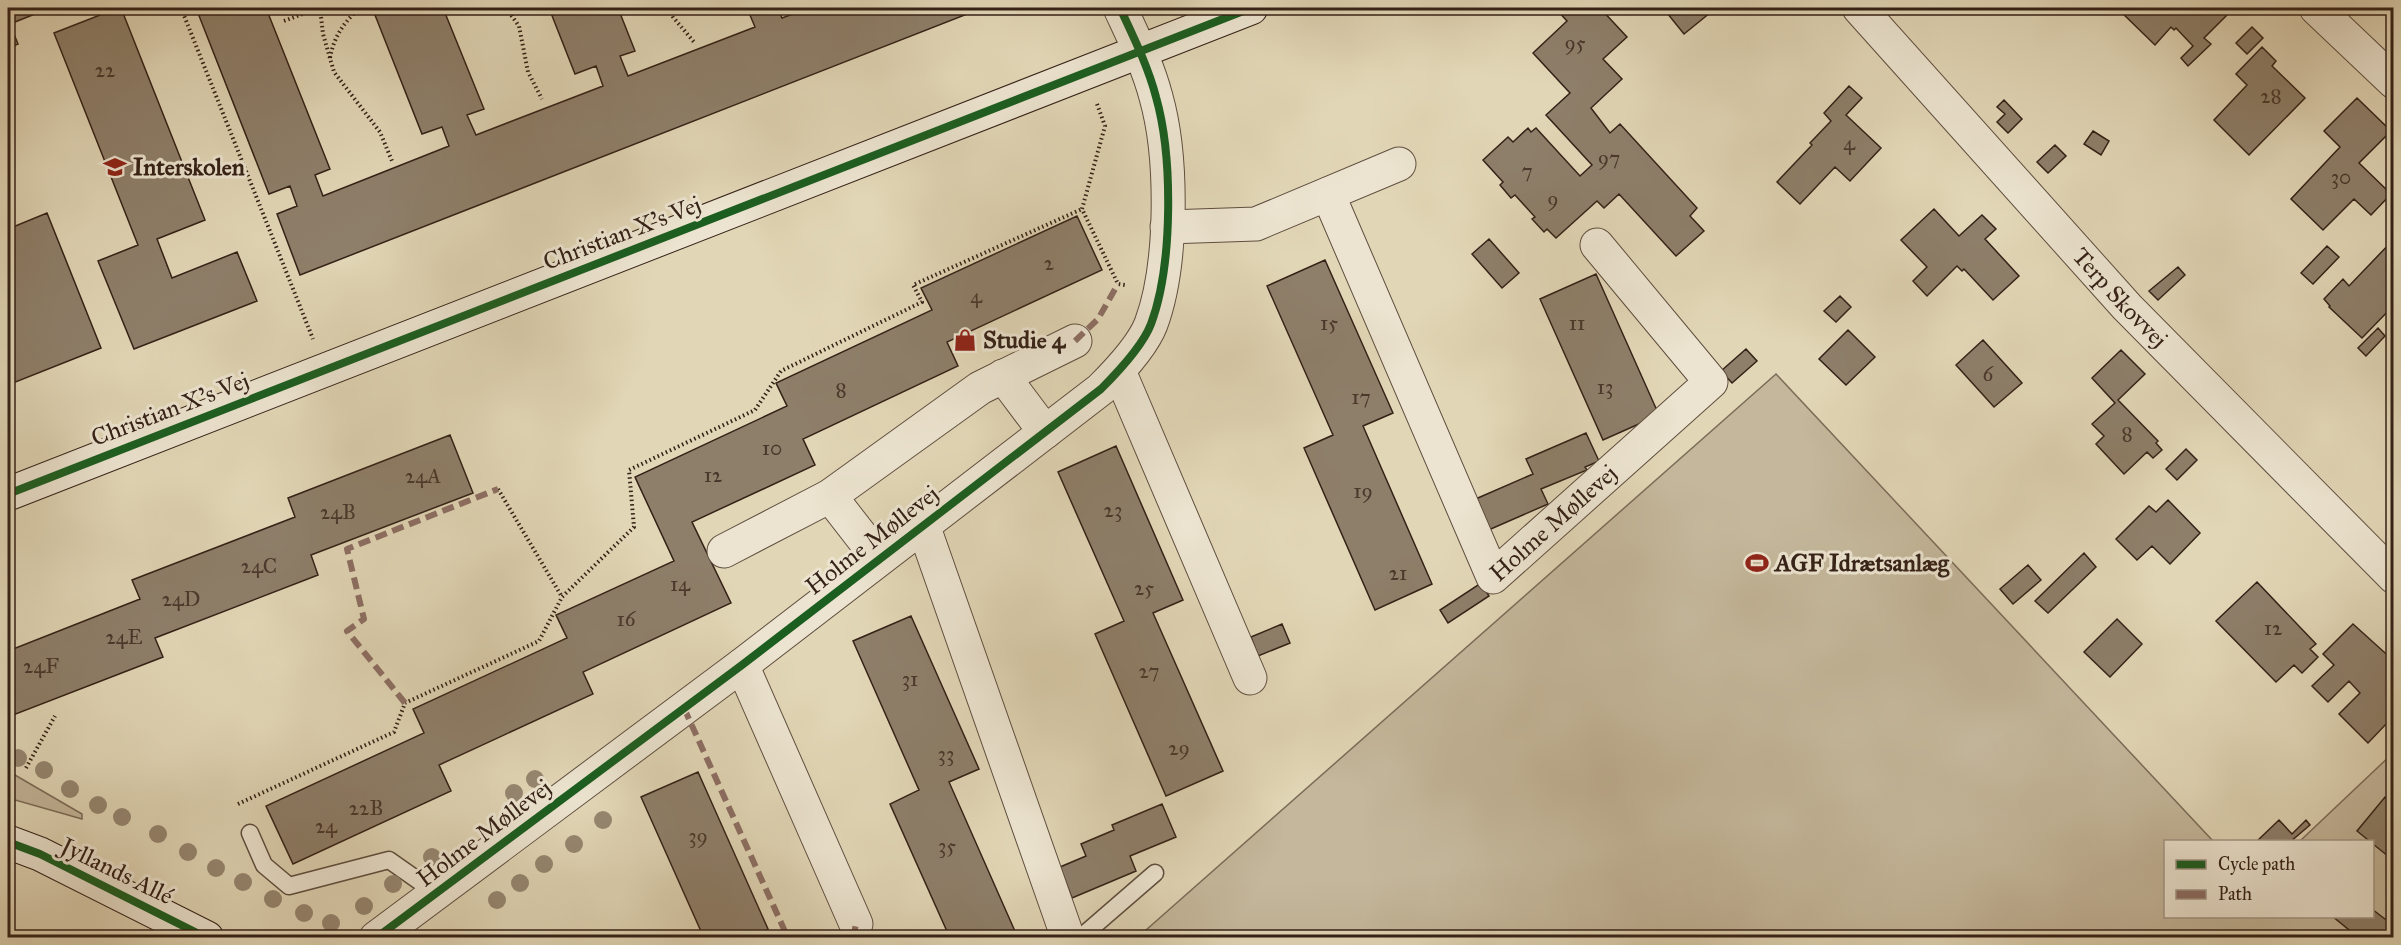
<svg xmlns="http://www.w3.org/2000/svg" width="2401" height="945" viewBox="0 0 2401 945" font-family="'IM FELL Great Primer',serif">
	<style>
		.green { fill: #c4b79b; stroke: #7c6c59; stroke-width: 1.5 }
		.building { fill: #8e7f6a; stroke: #342117; stroke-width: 1.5 }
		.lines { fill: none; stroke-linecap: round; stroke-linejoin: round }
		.lane-casing { stroke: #5f4e3f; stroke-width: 19 }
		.street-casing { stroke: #5f4e3f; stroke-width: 35 }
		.secondary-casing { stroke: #342117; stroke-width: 35 }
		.path { stroke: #342117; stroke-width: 4; stroke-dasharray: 1.5 3; stroke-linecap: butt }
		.lane { stroke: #ece4d0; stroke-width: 16 }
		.street { stroke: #ece4d0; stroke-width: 33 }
		.secondary { stroke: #ece4d0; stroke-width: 33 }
		.quiet { stroke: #8d6e63; stroke-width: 6; stroke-dasharray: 12 6; stroke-linecap: butt }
		.cycleway-casing { stroke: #ece4d0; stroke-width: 11 }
		.cycleway { stroke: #1b5e20; stroke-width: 8 }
		.tree { fill: #968771 }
		.labels { text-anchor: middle; stroke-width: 6; stroke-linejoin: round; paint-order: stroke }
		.number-label { font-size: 21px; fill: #4a382c }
		.poi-label { font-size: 24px; font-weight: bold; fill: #342117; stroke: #ece4d0; text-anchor: start }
		.street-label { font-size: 24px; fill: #342117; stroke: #ece4d0 }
	</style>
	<rect width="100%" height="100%" fill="#e1d6b6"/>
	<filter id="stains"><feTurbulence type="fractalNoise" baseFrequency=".00333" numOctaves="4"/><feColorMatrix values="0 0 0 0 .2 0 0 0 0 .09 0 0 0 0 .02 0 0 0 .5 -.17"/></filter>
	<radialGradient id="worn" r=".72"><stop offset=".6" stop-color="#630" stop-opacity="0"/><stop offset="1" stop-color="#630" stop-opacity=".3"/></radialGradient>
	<!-- green -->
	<path class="green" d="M 1776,374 L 2213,841 L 2166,842 L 2166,916 L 2372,916 L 2372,842 L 2300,841 L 2393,753 L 2393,937 L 1137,938 Z
		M 8,771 L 82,814 L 82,819 L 8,798 Z"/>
	<!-- building -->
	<path class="building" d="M 8,8 L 50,8 L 10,24 L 18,44 L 8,48 Z
		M 118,8 L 121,8 L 205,220 L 157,239 L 172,278 L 237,252 L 257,301 L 134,349 L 98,261 L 138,245 L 54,33 Z
		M 196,8 L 266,8 L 330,169 L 315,175 L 323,196 L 449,146 L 442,127 L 422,134 L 373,10 L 379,8 L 443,8 L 484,109 L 467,115 L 476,135 L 603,86 L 596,66 L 575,74 L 549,8 L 618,8 L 635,51 L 620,56 L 628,76 L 755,27 L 747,8 L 778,8 L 782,18 L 809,8 L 976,8 L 975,11 L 300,275 L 277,214 L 297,206 L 290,186 L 269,194 Z
		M 1558,8 L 1600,8 L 1627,37 L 1603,59 L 1622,79 L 1591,108 L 1610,133 L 1620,124 L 1697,208 L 1690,216 L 1704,231 L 1676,256 L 1619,194 L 1604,208 L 1597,201 L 1556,238 L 1547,229 L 1544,232 L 1532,219 L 1535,217 L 1515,195 L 1511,198 L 1500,185 L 1503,182 L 1483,160 L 1508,137 L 1513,142 L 1528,128 L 1531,132 L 1536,128 L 1580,176 L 1592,165 L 1546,115 L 1570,93 L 1533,53 L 1567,21 L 1556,9 Z
		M 1663,8 L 1716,8 L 1684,34 Z
		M 2117,8 L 2225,8 L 2230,12 L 2204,38 L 2211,44 L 2188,66 L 2181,58 L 2193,46 L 2176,28 L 2174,30 L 2171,27 L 2155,45 Z
		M 2252,27 L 2263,38 L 2247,54 L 2236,43 Z
		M 2262,47 L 2276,61 L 2272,66 L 2305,98 L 2249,155 L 2214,120 L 2247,85 L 2236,74 Z
		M 1849,86 L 1862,98 L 1846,115 L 1881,148 L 1850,181 L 1835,167 L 1800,204 L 1777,182 L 1812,145 L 1810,143 L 1831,121 L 1824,113 Z
		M 2357,98 L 2391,131 L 2359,163 L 2391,194 L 2371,215 L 2354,199 L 2323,230 L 2291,199 L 2340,147 L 2324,131 Z
		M 2004,100 L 2022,119 L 2008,133 L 1997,122 L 2005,114 L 1997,107 Z
		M 2093,131 L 2109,141 L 2101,155 L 2084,144 Z
		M 2055,145 L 2066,156 L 2048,173 L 2037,162 Z
		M 1934,209 L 1959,236 L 1982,215 L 1996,229 L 1985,239 L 2019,276 L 1993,300 L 1964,269 L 1962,271 L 1957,266 L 1927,296 L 1913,281 L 1927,267 L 1901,240 Z
		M 47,213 L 101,348 L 8,385 L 8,229 Z
		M 1077,216 L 1102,270 L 947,342 L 958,366 L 803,439 L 815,465 L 692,522 L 731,603 L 583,672 L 593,694 L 439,765 L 451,791 L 293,864 L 266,806 L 424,733 L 413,709 L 567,638 L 556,615 L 674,561 L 635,477 L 787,406 L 776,383 L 932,310 L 921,288 Z
		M 1489,239 L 1519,273 L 1502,288 L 1472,254 Z
		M 2394,239 L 2394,305 L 2362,338 L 2329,307 L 2330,306 L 2324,299 L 2343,279 L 2349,286 Z
		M 2327,246 L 2339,257 L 2313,284 L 2301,273 Z
		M 1325,260 L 1393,413 L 1363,426 L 1432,584 L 1375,610 L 1304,448 L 1333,435 L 1267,286 Z
		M 2178,267 L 2185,275 L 2158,300 L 2149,291 Z
		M 1596,274 L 1659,415 L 1603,440 L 1540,299 Z
		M 1840,296 L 1851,307 L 1836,322 L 1824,311 Z
		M 2378,328 L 2385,336 L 2366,356 L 2358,348 Z
		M 1848,330 L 1875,357 L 1846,385 L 1819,359 Z
		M 1983,340 L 2022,383 L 1994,407 L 1956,365 Z
		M 1746,349 L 1757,361 L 1732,383 L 1721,371 Z
		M 2121,350 L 2145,374 L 2118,400 L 2158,441 L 2156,443 L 2162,450 L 2153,458 L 2147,452 L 2124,474 L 2096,444 L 2104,436 L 2092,424 L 2115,403 L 2092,378 Z
		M 1586,433 L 1599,461 L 1585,467 L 1587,470 L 1541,489 L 1548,504 L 1484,532 L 1471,501 L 1533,474 L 1526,459 Z
		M 450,435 L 473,493 L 311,555 L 318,575 L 155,638 L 163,657 L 8,717 L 8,651 L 140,599 L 132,580 L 295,517 L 288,498 Z
		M 1116,446 L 1183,600 L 1153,613 L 1223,771 L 1166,796 L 1095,634 L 1124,621 L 1058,472 Z
		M 2186,449 L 2197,460 L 2177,480 L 2166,469 Z
		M 2168,500 L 2200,533 L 2170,564 L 2152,546 L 2137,560 L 2116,539 L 2149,506 L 2156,512 Z
		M 2084,553 L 2096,567 L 2048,613 L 2035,601 Z
		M 2028,565 L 2041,580 L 2013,604 L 2000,589 Z
		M 2257,582 L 2316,644 L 2310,649 L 2318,657 L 2302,673 L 2294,665 L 2276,682 L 2216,621 Z
		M 1481,583 L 1489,596 L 1448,623 L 1440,610 Z
		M 911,616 L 979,769 L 949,782 L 1018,938 L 950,938 L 890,804 L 919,790 L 853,641 Z
		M 2117,619 L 2142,644 L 2110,677 L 2084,652 Z
		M 1282,624 L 1290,643 L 1258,656 L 1251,637 Z
		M 2353,624 L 2394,661 L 2394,724 L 2392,726 L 2388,722 L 2368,743 L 2339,714 L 2360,693 L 2349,681 L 2328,702 L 2312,686 L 2334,665 L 2323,654 Z
		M 698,772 L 768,929 L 749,938 L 704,938 L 641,797 Z
		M 2385,797 L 2394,805 L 2394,861 L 2357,831 Z
		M 1162,804 L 1176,837 L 1130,856 L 1136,871 L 1072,898 L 1060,867 L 1086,856 L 1081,844 L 1114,830 L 1112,825 Z
		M 2279,820 L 2292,834 L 2306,820 L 2310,825 L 2290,842 L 2256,842 Z
		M 2372,909 L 2394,926 L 2394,938 L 2359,938 L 2332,916 L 2372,916 Z"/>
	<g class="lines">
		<!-- lane casing -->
		<g class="lane-casing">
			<path id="lane" d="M 250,833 L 264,865 L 289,886 L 389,860 L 436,893
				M 1080,938 L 1155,873"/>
		</g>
		<!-- street casing -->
		<g class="street-casing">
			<g id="street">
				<path id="s1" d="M 1859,8 L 2127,307 L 2394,577"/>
				<path d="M 2316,8 L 2394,82"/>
				<path id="s2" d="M 1328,194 L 1493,577 L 1711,382 L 1597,245"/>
				<path d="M 1167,227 L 1256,224 L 1399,164"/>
				<path d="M 1119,371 L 1250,678"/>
				<path d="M 1003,376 L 1045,432"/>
				<path d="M 830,496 L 879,559"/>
				<path d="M 923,525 L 1068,938"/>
				<path d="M 724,551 L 830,496 L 980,388 L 1075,341"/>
				<path d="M 742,665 L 856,924"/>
				<path d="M 376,938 L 742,665 L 1101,389 C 1117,373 1143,345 1151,324 C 1173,265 1173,157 1156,97 C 1148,66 1133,36 1120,8"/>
			</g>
		</g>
		<!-- secondary casing -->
		<g class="secondary-casing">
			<path id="secondary" d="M 8,494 L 1251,8
				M 8,842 L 40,854 L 207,938"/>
		</g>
		<!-- path -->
		<path class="path" d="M 181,8 L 313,339
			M 320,8 L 323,34 L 334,72 L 380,132 L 392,161
			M 506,8 L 519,26 L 528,72 L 542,99
			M 669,8 L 673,17 L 694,42
			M 284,21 L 318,8
			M 330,58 C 334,36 344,23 359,8
			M 1097,104 L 1105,126 L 1082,209 L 1118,284 L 1125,285
			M 498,489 L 562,597
			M 26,768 L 55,716
			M 238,804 L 394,732 L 405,703 L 539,641 L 562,597 L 634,527 L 629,470 L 755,410 L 781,371 L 922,302 L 913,285 L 1082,209"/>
		<!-- lane -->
		<use href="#lane" class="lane"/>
		<!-- street -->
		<use href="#street" class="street"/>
		<!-- secondary -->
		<use href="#secondary" class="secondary"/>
		<!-- quiet -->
		<path class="quiet" d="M 1075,341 L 1098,319 L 1118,284
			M 405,703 L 347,631 L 364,619 L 347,549 L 498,489
			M 684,708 L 788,938
			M 853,938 L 856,924"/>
		<!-- cycleway casing -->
		<g class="cycleway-casing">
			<path id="cycleway" d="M 8,494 L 1251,8
				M 8,842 L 40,854 L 207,938
				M 376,938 L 742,665 L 1101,389 C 1117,373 1143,345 1151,324 C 1173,265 1173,157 1156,97 C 1148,66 1133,36 1120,8"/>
		</g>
		<!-- cycleway -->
		<use href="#cycleway" class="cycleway"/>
	</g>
	<!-- trees -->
	<g class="tree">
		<circle cx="18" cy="758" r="9"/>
		<circle cx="44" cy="770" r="9"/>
		<circle cx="535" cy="779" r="9"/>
		<circle cx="70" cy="789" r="9"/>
		<circle cx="514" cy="793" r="9"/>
		<circle cx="98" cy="805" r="9"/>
		<circle cx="122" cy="817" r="9"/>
		<circle cx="603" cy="820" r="9"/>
		<circle cx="158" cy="834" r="9"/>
		<circle cx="574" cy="844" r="9"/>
		<circle cx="188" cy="852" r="9"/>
		<circle cx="432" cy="857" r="9"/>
		<circle cx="544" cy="864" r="9"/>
		<circle cx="216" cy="868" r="9"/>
		<circle cx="243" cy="882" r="9"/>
		<circle cx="520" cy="883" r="9"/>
		<circle cx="393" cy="884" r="9"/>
		<circle cx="273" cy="899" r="9"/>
		<circle cx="497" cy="900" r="9"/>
		<circle cx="364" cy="906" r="9"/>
		<circle cx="304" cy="913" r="9"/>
		<circle cx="331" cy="923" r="9"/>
	</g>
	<!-- icons -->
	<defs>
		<g id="school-bare" transform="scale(1.8)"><path d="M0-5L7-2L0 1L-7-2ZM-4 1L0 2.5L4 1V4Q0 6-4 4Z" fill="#8f2418" stroke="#ece4d0" stroke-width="2.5" paint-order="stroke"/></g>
		<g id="shop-bare" transform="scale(1.8)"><path d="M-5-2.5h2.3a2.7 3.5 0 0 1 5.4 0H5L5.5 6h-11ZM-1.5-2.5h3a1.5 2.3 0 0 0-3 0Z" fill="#8f2418" stroke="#ece4d0" stroke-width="2.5" paint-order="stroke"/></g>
		<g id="stadium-bare" transform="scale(1.8)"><path d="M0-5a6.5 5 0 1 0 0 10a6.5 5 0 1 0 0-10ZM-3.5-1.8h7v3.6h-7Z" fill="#8f2418" stroke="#ece4d0" stroke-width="2.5" paint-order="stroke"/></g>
	</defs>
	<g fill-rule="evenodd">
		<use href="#school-bare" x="115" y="167"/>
		<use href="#shop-bare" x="965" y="340"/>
		<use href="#stadium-bare" x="1757" y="563"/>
	</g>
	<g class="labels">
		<!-- number labels -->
		<g class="number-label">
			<text x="1575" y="50">95</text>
			<text x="105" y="77">22</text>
			<text x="2271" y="103">28</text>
			<text x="1849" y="150">4</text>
			<text x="1609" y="165">97</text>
			<text x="1527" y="178">7</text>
			<text x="2341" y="184">30</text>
			<text x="1553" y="206">9</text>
			<text x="1049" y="270">2</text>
			<text x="976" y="303">4</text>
			<text x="1329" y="330">15</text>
			<text x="1577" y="330">11</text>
			<text x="1988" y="381">6</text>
			<text x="1605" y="394">13</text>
			<text x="841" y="397">8</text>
			<text x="1361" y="404">17</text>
			<text x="2127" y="441">8</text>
			<text x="772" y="455">10</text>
			<text x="713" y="482">12</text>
			<text x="423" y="483">24A</text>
			<text x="1363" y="498">19</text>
			<text x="1113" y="517">23</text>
			<text x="338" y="519">24B</text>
			<text x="259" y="573">24C</text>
			<text x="1398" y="580">21</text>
			<text x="680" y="591">14</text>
			<text x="1144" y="595">25</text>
			<text x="181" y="606">24D</text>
			<text x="626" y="626">16</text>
			<text x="2273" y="635">12</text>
			<text x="124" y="644">24E</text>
			<text x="41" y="673">24F</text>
			<text x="1149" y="678">27</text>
			<text x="910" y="686">31</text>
			<text x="1179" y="755">29</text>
			<text x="946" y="761">33</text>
			<text x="366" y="815">22B</text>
			<text x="326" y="833">24</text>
			<text x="698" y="843">39</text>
			<text x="947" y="853">35</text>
		</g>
		<!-- poi labels -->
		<g class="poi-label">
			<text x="133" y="175">Interskolen</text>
			<text x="983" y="348">Studie 4</text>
			<text x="1775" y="571">AGF Idrætsanlæg</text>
		</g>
		<!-- street labels -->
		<g class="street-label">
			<text transform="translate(622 233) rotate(-21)" y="8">Christian X's Vej</text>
			<text dy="8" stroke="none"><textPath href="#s1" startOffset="390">Terp Skovvej</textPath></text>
			<text transform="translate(170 409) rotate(-21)" y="8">Christian X's Vej</text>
			<text dy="8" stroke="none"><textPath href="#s2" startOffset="498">Holme Møllevej</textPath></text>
			<text transform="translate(872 540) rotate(-38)" y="8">Holme Møllevej</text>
			<text transform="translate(484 833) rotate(-37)" y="8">Holme Møllevej</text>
			<text transform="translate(117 871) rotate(26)" y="8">Jyllands Allé</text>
		</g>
	</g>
	<!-- margin -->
	<rect width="2401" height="945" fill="none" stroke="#e1d6b6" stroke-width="30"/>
	<rect x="9" y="9" width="2383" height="927" fill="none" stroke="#342117" stroke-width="3"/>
	<rect x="15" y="15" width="2371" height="915" fill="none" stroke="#342117" stroke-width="1.5"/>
	<!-- legend -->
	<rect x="2164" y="840" width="210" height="78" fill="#ece4d0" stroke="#a29686" stroke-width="1.5"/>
	<rect x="2176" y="860" width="30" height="9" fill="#1b5e20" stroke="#a29686" stroke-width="1.5"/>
	<text x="2218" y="870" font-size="18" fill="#342117">Cycle path</text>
	<rect x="2176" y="890" width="30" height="9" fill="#8d6e63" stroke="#a29686" stroke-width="1.5"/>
	<text x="2218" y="900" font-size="18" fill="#342117">Path</text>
	<rect width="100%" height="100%" filter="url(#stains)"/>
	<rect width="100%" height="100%" fill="url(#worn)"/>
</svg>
